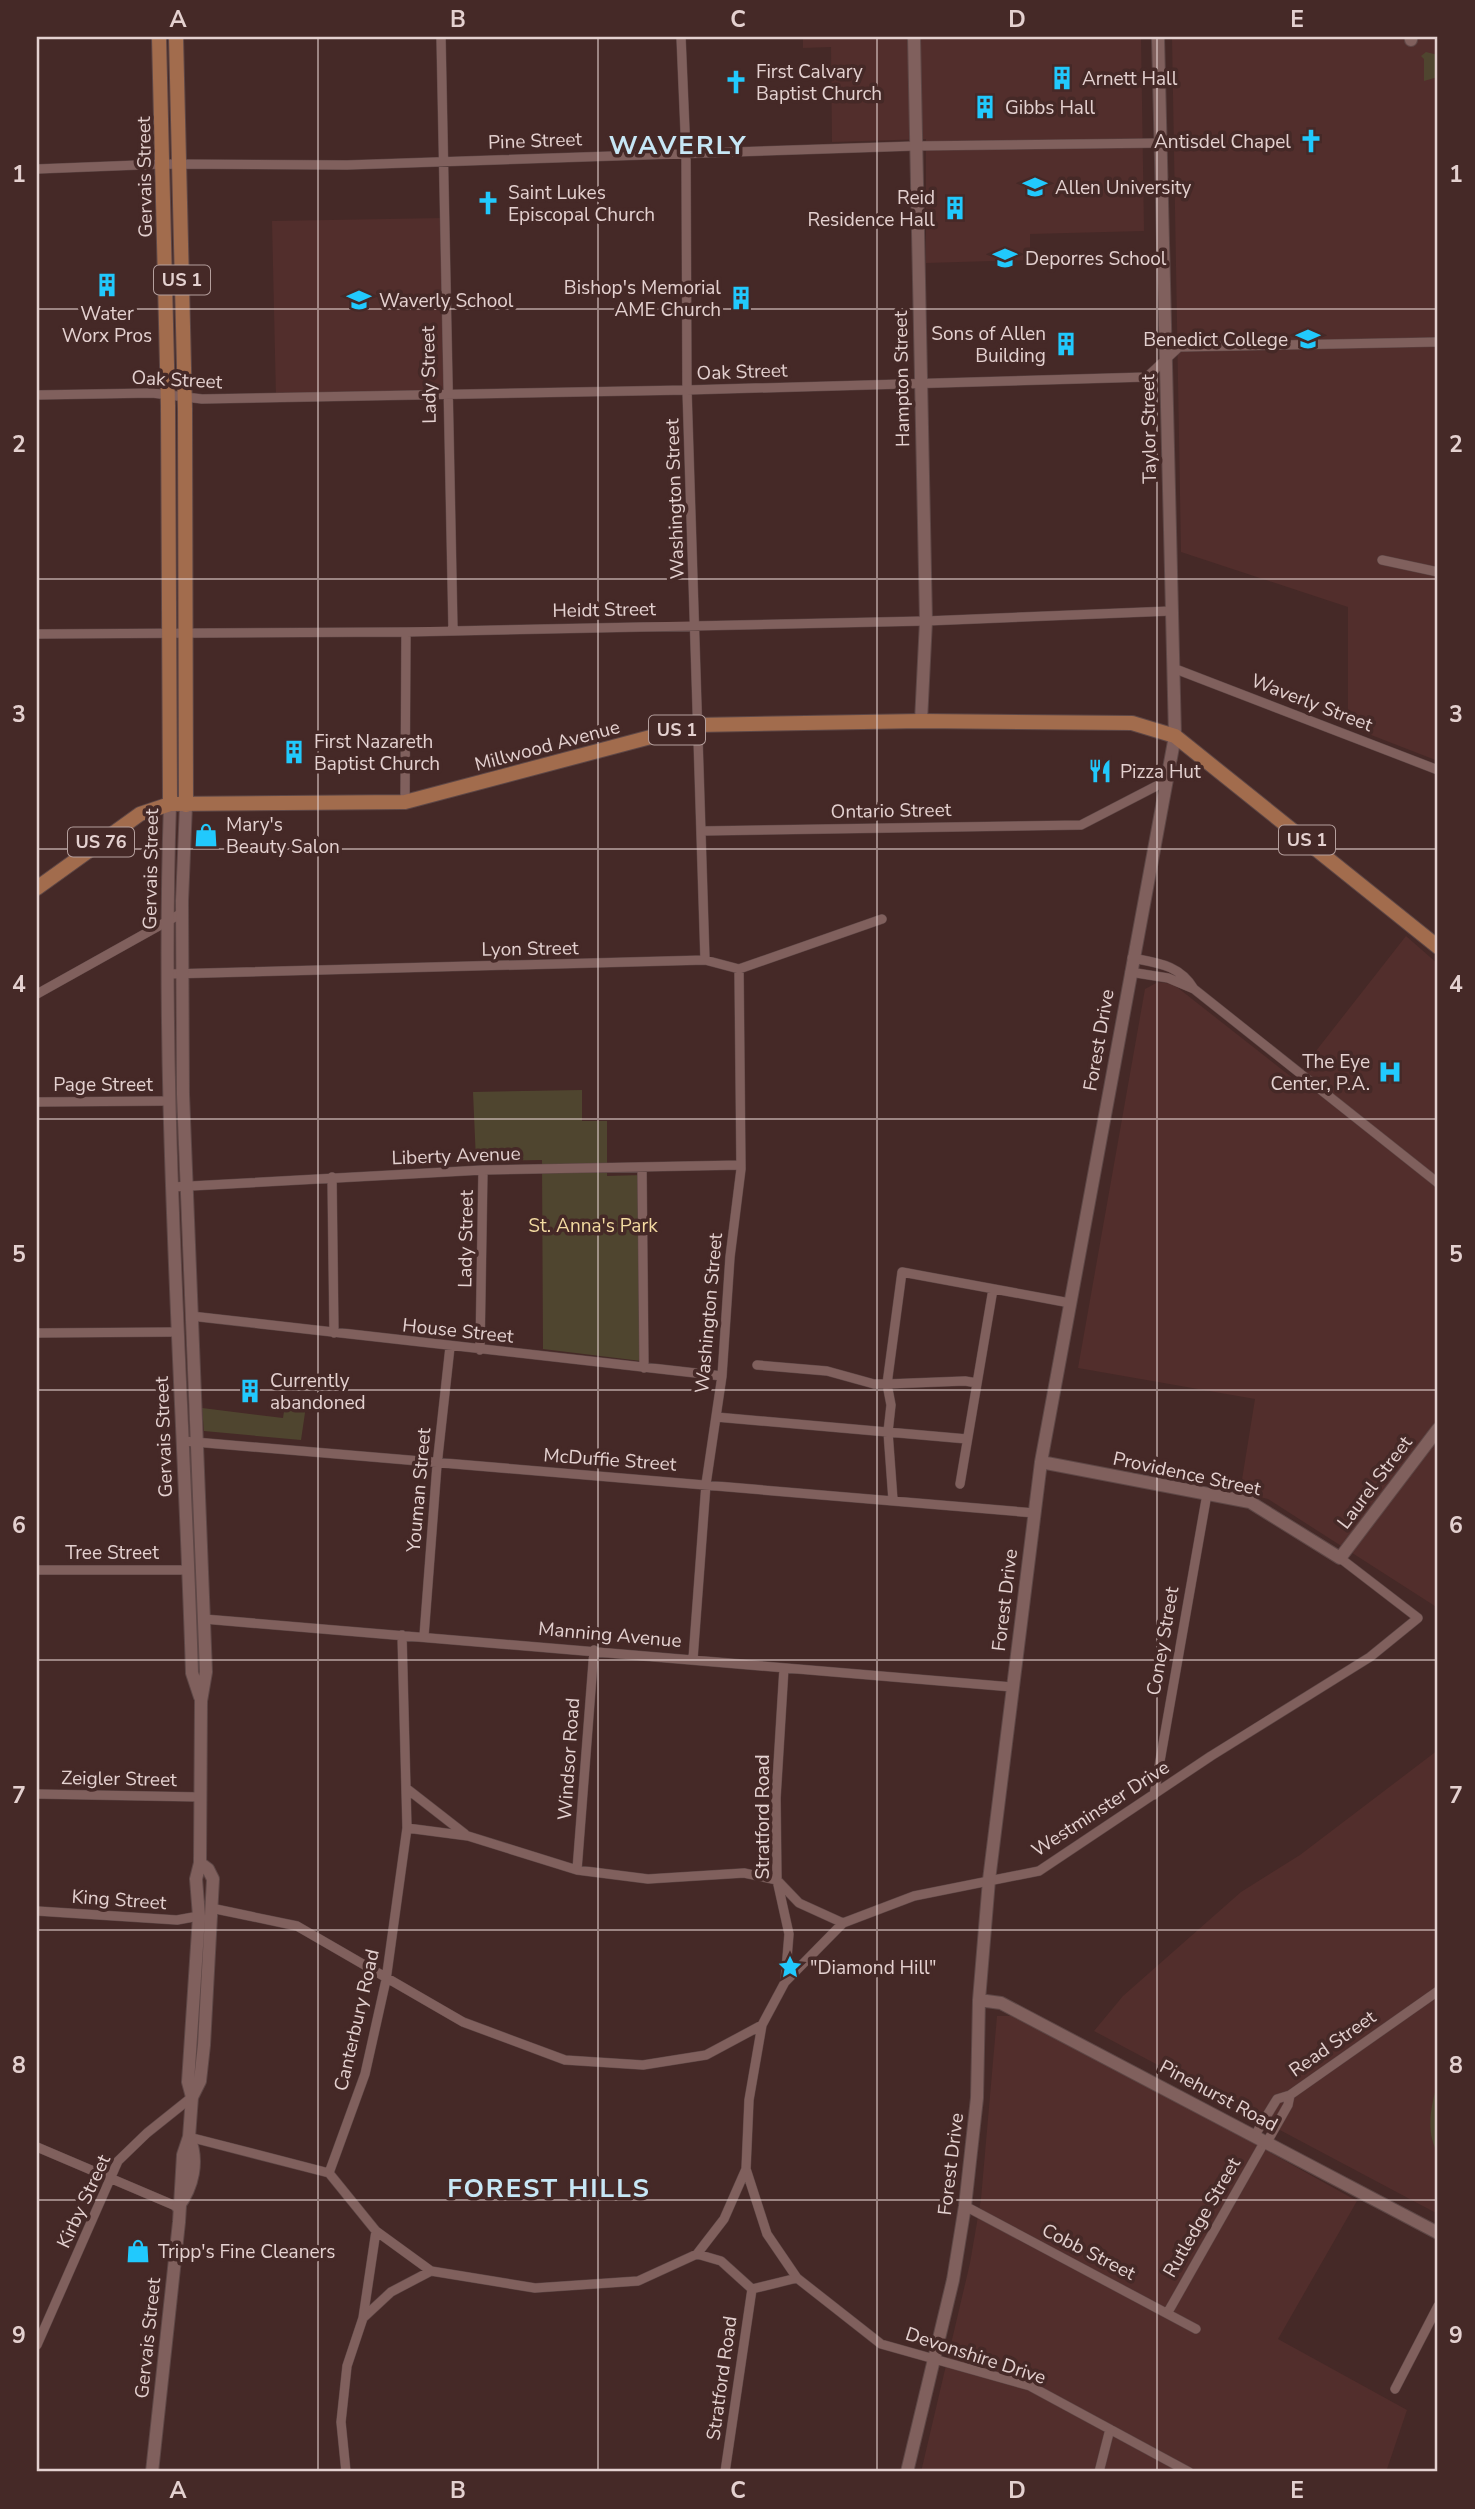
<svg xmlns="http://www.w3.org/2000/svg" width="1475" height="2509" viewBox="0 0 1475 2509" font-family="'Nunito Sans',sans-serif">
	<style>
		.built { fill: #522e2c }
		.green { fill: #4f452f }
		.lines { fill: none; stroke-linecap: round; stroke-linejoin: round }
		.street-casing { stroke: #5e4746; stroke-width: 10 }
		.secondary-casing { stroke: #5e4746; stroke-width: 14 }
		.primary-casing { stroke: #5e4746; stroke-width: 16 }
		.street { stroke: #80605d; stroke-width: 9 }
		.secondary { stroke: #80605d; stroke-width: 12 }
		.primary { stroke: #a26c4d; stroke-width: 14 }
		.grid { fill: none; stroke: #e4d1d0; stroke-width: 2; stroke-opacity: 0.55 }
		.labels { text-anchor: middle; stroke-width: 7; stroke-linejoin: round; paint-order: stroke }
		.shield { fill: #452927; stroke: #b49f9d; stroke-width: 2 }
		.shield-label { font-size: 18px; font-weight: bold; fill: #e4d1d0 }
		.poi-label { font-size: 19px; fill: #e4d1d0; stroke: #452927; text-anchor: start }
		.street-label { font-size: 19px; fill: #e4d1d0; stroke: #452927 }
		.park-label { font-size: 19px; fill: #f4dba2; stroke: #452927 }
		.district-label { font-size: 26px; font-weight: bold; letter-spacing: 2px; fill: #c6e7f6; stroke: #452927 }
		.neatline { fill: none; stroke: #e4d1d0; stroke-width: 2.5 }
		.grid-label { font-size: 23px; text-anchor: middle; font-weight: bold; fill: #e4d1d0 }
	</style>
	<rect width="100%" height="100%" fill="#452927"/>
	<!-- built -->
	<path class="built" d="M 803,37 L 1141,37 L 1144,231 L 1030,234 L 1030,260 L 926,263 L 926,139 L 832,142 L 831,47 L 803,48 Z
		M 1172,37 L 1438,37 L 1438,761 L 1348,726 L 1348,607 L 1181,552 Z
		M 443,218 L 446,394 L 276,398 L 272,221 Z
		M 1406,936 L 1438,964 L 1438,1608 L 1268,1499 L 1240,1492 L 1255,1399 L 1078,1368 L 1145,989 L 1158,982 L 1173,984 L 1294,1079 Z
		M 1438,1750 L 1438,2214 L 1094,2031 L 1123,1996 L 1241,1892 L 1300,1855 Z
		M 997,2016 L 1012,2016 L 1219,2124 L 1357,2201 L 1278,2339 L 1407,2410 L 1386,2472 L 921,2472 L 970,2263 L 981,2199 Z"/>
	<!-- green -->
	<path class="green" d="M 1426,52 L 1438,55 L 1438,77 L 1424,81 L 1424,59 L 1421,56 Z
		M 582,1090 L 582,1121 L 607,1121 L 607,1176 L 643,1175 L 641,1361 L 543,1349 L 542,1160 L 476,1161 L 473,1092 Z
		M 286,1398 L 307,1399 L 301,1440 L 204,1431 L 202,1408 L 283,1418 Z
		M 1438,2081 L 1438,2154 C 1425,2131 1431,2106 1438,2081 Z"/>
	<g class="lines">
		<!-- street casing -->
		<g class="street-casing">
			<path id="street" d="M 441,37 L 453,629
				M 681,37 L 686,154 L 687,390 L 705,960
				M 37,169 L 164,164 L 347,165 L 915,146 L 1161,143
				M 37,395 L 152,393 L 202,399 L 687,390 L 1147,377 L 1179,347 L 1438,342
				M 1382,560 L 1438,572
				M 37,634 L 406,632 L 926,621 L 1171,611
				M 1173,668 L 1438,770
				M 405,802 L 406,632
				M 702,831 L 1081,825 L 1166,781
				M 1132,958 C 1158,963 1180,965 1194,989 L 1438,1183
				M 1130,972 L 1168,978 L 1194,989
				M 169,974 L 705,960 L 739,969 L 882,919
				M 37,994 L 182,913
				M 37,1102 L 169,1101
				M 642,1168 L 644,1368
				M 332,1177 L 334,1333
				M 172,1187 L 483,1170 L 741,1165
				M 191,1316 L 722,1376
				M 37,1333 L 177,1332
				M 480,1350 L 483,1170
				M 757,1365 L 827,1371 L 874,1384 L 887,1384 L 891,1405 L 888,1432 L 893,1500
				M 977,1383 L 965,1381 L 887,1384 L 902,1272 L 1070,1303
				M 716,1417 L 967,1439
				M 183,1441 L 1035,1513
				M 960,1484 L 993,1289
				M 37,1570 L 187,1570
				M 204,1619 L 1012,1687
				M 424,1636 L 437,1465 L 450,1347
				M 693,1659 L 706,1484 L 722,1376 L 730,1257 L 741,1169 L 739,969
				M 406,1788 L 465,1834
				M 37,1794 L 201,1797
				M 1154,1795 L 1207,1494
				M 407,1828 L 468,1836 L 577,1870 L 648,1879 L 744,1873 L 777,1880 L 799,1903 L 843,1923
				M 577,1870 L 594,1650
				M 211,1908 L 297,1926 L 463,2022 L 565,2060 L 643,2065 L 706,2055 L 762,2025
				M 37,1911 L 177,1920 L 199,1916
				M 785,1982 L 843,1923 L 914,1896 L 1039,1871 L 1211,1756 L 1370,1657 L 1418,1618 L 1340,1558
				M 1255,2135 L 1277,2099 L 1290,2095 L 1438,1991
				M 189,2137 L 329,2173
				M 1267,2142 L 1288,2105 L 1290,2095
				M 37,2147 L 178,2207
				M 746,2169 L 767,2234 L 797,2278 L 881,2344 L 1030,2386 L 1189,2472
				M 329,2173 L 365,2074 L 386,1980 L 407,1828 L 402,1635
				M 329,2173 L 376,2231 L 431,2271 L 535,2288 L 638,2281 L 697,2254 L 721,2261 L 752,2289
				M 965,2206 L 1196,2329
				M 697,2254 L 724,2219 L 746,2169 L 749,2100 L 762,2025 L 785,1982 L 789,1934 L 777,1880 L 776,1798 L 784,1668
				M 752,2289 L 797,2278
				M 1168,2312 L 1265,2141
				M 363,2318 L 391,2292 L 431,2271
				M 37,2345 L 118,2161 L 147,2133 L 192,2097
				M 1395,2389 L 1438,2306
				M 346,2472 L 341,2422 L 347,2366 L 363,2318 L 376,2231
				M 725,2472 L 752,2289
				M 1099,2472 L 1110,2429"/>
		</g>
		<!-- secondary casing -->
		<g class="secondary-casing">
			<path id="secondary" d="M 914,37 L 926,621 L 921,721
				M 1411,37 L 1411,40
				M 170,804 C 160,1094 183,1384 192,1673 L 200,1697
				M 1041,1462 L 1250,1502 L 1340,1558 L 1438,1429
				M 979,2000 L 1001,2003 L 1438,2233
				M 192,2097 L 200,2081 L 204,2045 L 213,1879 L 208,1869 L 200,1863
				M 178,2207 C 193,2187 199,2161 189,2137
				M 152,2472 L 179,2222 L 183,2155 L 189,2137 L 192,2097 L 188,2082 L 199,1916 L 196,1879 L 200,1863 L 201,1701 L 206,1672 L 183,1094 L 182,901 L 186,805
				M 907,2472 L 953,2280 L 965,2206 L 977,2098 L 979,2000 L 989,1880 L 1041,1462 L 1175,736 L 1158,37"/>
		</g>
		<!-- primary casing -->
		<g class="primary-casing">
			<path id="primary" d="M 159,37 L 168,406 L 170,804
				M 176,37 L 185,409 L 186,805
				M 37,888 L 140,814 L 170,804 L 405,802 L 696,725 L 921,721 L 1132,723 L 1175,736 L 1438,947"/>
		</g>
		<!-- street -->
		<use href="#street" class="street"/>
		<!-- secondary -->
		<use href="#secondary" class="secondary"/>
		<!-- primary -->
		<use href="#primary" class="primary"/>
	</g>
	<!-- grid -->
	<path class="grid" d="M 318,37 L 318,2472M 598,37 L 598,2472M 877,37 L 877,2472M 1157,37 L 1157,2472M 37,309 L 1438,309M 37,579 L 1438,579M 37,849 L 1438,849M 37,1119 L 1438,1119M 37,1390 L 1438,1390M 37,1660 L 1438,1660M 37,1930 L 1438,1930M 37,2200 L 1438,2200"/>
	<!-- icons -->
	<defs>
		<g id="building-bare" transform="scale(1.89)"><path d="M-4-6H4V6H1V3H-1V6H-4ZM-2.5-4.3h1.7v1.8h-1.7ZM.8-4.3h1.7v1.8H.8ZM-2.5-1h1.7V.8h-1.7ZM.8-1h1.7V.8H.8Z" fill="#21c9fd" stroke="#452927" stroke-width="2.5" paint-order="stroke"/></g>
		<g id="church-bare" transform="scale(1.89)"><path d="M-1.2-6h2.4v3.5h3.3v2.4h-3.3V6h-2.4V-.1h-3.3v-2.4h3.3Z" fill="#21c9fd" stroke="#452927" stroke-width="2.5" paint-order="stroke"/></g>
		<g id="university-bare" transform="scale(1.89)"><path d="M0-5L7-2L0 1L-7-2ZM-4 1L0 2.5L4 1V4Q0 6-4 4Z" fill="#21c9fd" stroke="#452927" stroke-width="2.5" paint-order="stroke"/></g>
		<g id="school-bare" transform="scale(1.89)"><path d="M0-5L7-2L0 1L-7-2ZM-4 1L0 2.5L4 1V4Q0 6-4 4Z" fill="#21c9fd" stroke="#452927" stroke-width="2.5" paint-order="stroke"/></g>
		<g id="restaurant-bare" transform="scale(1.89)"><path d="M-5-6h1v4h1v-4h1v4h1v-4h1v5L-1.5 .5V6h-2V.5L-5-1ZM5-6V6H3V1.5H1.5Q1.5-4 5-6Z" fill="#21c9fd" stroke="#452927" stroke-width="2.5" paint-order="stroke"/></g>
		<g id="shop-bare" transform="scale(1.89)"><path d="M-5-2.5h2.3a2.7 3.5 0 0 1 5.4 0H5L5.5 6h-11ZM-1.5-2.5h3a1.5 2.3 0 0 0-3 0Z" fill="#21c9fd" stroke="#452927" stroke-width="2.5" paint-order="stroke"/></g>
		<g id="hospital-bare" transform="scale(1.89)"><path d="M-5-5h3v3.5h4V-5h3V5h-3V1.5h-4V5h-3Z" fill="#21c9fd" stroke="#452927" stroke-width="2.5" paint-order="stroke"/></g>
		<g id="sight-bare" transform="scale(1.89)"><path d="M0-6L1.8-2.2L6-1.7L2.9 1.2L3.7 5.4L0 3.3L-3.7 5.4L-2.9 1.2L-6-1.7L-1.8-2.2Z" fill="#21c9fd" stroke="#452927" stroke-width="2.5" paint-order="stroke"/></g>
	</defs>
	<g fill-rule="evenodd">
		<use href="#building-bare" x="1062" y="78"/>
		<use href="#church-bare" x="736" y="82"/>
		<use href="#building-bare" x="985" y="107"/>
		<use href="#church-bare" x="1311" y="141"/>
		<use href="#university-bare" x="1035" y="187"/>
		<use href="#church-bare" x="488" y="203"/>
		<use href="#building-bare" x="955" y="208"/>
		<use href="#school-bare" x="1005" y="258"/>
		<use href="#building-bare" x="107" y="285"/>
		<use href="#building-bare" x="741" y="298"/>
		<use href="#school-bare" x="359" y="300"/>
		<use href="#university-bare" x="1308" y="339"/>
		<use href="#building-bare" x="1066" y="344"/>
		<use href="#building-bare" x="294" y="752"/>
		<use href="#restaurant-bare" x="1100" y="771"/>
		<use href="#shop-bare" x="206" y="835"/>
		<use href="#hospital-bare" x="1390" y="1072"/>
		<use href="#building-bare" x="250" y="1391"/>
		<use href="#sight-bare" x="790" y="1967"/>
		<use href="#shop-bare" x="138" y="2251"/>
	</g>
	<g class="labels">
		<!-- shield labels -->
		<g class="shield">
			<rect x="154" y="265.5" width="56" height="29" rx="5"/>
			<rect x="649" y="715.5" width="56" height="29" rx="5"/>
			<rect x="1279" y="825.5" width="56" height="29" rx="5"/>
			<rect x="68" y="827.5" width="66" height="29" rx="5"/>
		</g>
		<g class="shield-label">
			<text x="182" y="286">US 1</text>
			<text x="677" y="736">US 1</text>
			<text x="1307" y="846">US 1</text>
			<text x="101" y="848">US 76</text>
		</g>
		<!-- poi labels -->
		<g class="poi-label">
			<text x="756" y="78">First Calvary<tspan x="756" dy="22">Baptist Church</tspan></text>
			<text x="1082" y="85">Arnett Hall</text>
			<text x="1005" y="114">Gibbs Hall</text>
			<text x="1291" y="148" text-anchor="end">Antisdel Chapel</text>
			<text x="1055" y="194">Allen University</text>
			<text x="508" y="199">Saint Lukes<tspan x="508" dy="22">Episcopal Church</tspan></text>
			<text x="935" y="204" text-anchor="end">Reid<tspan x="935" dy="22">Residence Hall</tspan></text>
			<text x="1025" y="265">Deporres School</text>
			<text x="721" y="294" text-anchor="end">Bishop's Memorial<tspan x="721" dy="22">AME Church</tspan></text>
			<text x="379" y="307">Waverly School</text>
			<text x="107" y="320" text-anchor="middle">Water<tspan x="107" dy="22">Worx Pros</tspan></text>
			<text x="1046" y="340" text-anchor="end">Sons of Allen<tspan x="1046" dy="22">Building</tspan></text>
			<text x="1288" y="346" text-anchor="end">Benedict College</text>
			<text x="314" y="748">First Nazareth<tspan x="314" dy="22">Baptist Church</tspan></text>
			<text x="1120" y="778">Pizza Hut</text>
			<text x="226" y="831">Mary's<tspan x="226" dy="22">Beauty Salon</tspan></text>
			<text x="1370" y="1068" text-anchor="end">The Eye<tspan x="1370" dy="22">Center, P.A.</tspan></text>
			<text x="270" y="1387">Currently<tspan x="270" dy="22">abandoned</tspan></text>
			<text x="810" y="1974">"Diamond Hill"</text>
			<text x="158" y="2258">Tripp's Fine Cleaners</text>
		</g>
		<!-- street labels -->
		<g class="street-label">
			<text transform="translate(535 140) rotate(-2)" y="7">Pine Street</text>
			<text transform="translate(144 177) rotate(-91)" y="7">Gervais Street</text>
			<text transform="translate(742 371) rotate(-2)" y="7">Oak Street</text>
			<text transform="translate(428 375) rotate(-91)" y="7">Lady Street</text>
			<text transform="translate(177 379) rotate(3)" y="7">Oak Street</text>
			<text transform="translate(901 379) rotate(-91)" y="7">Hampton Street</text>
			<text transform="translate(1148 429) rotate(-91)" y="7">Taylor Street</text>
			<text transform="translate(674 499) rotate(-92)" y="7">Washington Street</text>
			<text transform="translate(604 609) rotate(-1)" y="7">Heidt Street</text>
			<text transform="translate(1312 702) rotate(21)" y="7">Waverly Street</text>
			<text transform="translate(547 745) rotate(-15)" y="7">Millwood Avenue</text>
			<text transform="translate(891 810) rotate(-1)" y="7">Ontario Street</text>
			<text transform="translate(150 869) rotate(-89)" y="7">Gervais Street</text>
			<text transform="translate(530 948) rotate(-1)" y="7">Lyon Street</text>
			<text transform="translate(1098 1040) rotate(-80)" y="7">Forest Drive</text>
			<text x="103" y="1091">Page Street</text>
			<text transform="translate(456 1155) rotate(-2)" y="7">Liberty Avenue</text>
			<text transform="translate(465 1239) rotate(-89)" y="7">Lady Street</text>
			<text transform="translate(708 1313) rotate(-85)" y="7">Washington Street</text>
			<text transform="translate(458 1330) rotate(6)" y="7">House Street</text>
			<text transform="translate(163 1437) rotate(-92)" y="7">Gervais Street</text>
			<text transform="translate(610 1459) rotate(4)" y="7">McDuffie Street</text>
			<text transform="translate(1187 1473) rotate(12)" y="7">Providence Street</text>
			<text transform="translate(1374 1482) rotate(-53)" y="7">Laurel Street</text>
			<text transform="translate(418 1490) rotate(-85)" y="7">Youman Street</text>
			<text x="112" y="1559">Tree Street</text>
			<text transform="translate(1004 1600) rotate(-83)" y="7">Forest Drive</text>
			<text transform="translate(610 1634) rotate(5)" y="7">Manning Avenue</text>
			<text transform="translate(1162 1641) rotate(-80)" y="7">Coney Street</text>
			<text transform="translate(568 1759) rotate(-86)" y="7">Windsor Road</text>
			<text transform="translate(119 1778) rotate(1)" y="7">Zeigler Street</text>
			<text transform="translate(1100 1808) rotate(-33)" y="7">Westminster Drive</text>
			<text transform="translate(762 1817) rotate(-90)" y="7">Stratford Road</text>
			<text transform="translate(119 1899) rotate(4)" y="7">King Street</text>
			<text transform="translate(356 2020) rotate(-77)" y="7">Canterbury Road</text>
			<text transform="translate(1332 2043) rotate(-35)" y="7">Read Street</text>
			<text transform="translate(1219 2095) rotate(28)" y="7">Pinehurst Road</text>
			<text transform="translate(950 2164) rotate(-83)" y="7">Forest Drive</text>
			<text transform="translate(83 2201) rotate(-65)" y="7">Kirby Street</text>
			<text transform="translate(1201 2217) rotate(-60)" y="7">Rutledge Street</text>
			<text transform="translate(1089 2251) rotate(27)" y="7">Cobb Street</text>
			<text transform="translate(147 2338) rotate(-84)" y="7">Gervais Street</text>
			<text transform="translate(976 2355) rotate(18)" y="7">Devonshire Drive</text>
			<text transform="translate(721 2378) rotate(-82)" y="7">Stratford Road</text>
		</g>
		<!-- park labels -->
		<g class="park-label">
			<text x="593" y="1232">St. Anna's Park</text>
		</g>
		<!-- district labels -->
		<g class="district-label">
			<text x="678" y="154">WAVERLY</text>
			<text x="549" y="2197">FOREST HILLS</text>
		</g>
	</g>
	<!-- border -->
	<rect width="1475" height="2509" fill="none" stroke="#452927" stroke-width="77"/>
	<rect x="38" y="38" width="1398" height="2432" class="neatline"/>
	<g class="grid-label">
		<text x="178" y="27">A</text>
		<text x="458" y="27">B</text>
		<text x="738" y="27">C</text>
		<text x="1017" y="27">D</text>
		<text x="1297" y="27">E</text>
		<text x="19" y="182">1</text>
		<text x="1456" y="182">1</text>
		<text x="19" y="452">2</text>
		<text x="1456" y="452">2</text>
		<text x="19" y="722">3</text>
		<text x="1456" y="722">3</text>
		<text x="19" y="992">4</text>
		<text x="1456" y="992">4</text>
		<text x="19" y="1262">5</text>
		<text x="1456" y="1262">5</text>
		<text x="19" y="1533">6</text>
		<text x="1456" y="1533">6</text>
		<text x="19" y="1803">7</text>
		<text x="1456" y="1803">7</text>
		<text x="19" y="2073">8</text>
		<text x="1456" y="2073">8</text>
		<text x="19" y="2343">9</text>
		<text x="1456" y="2343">9</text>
		<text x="178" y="2498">A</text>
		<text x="458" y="2498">B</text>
		<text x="738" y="2498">C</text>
		<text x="1017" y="2498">D</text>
		<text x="1297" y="2498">E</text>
	</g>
</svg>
